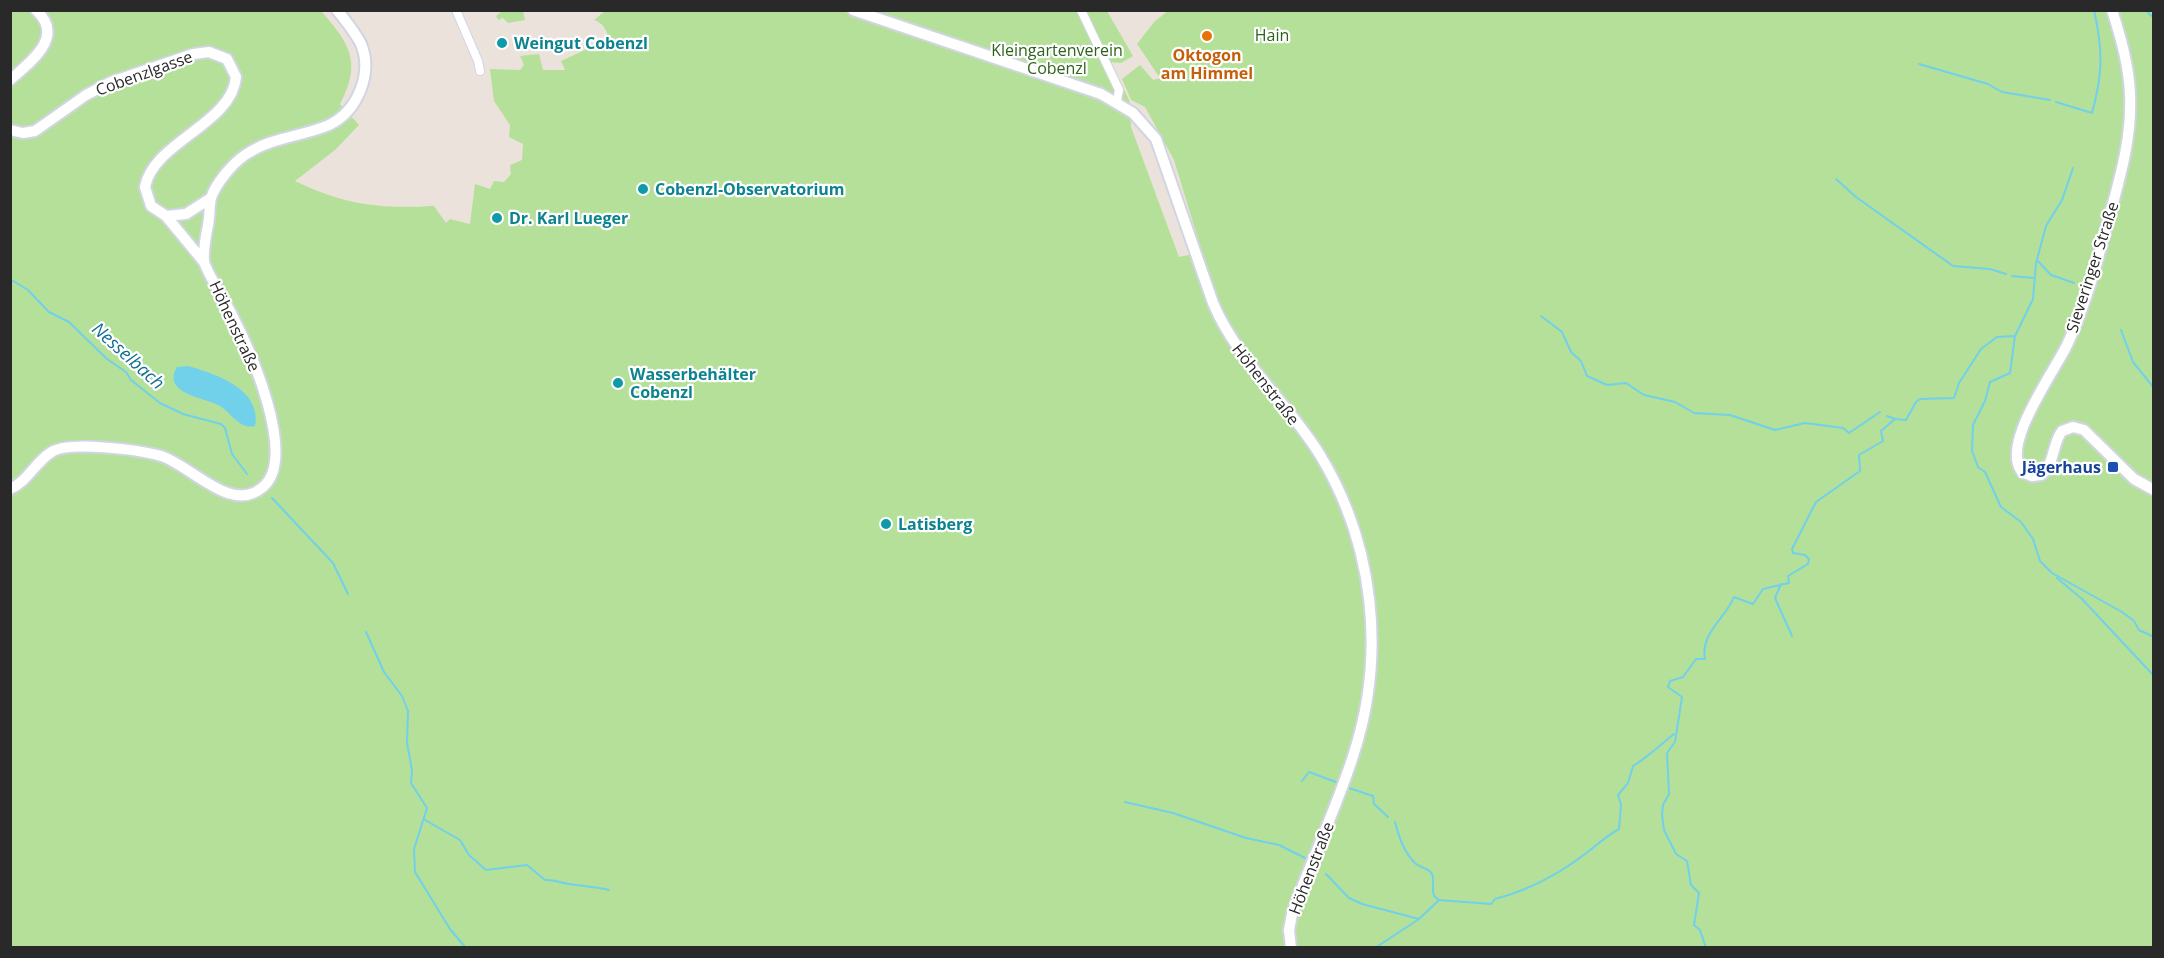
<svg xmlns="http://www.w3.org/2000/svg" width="2164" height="958" viewBox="0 0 2164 958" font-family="'Open Sans',sans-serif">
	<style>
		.green { fill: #b5e099 }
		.water { fill: #71d0ea }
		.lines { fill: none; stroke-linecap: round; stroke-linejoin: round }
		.stream { stroke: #71d0ea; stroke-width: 2 }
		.minor-casing { stroke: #d1d5e2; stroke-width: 10 }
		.tertiary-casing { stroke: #d1d5e2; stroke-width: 14 }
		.secondary-casing { stroke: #d1d5e2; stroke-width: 14 }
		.minor { stroke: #fff; stroke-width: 8 }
		.tertiary { stroke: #fff; stroke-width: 10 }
		.secondary { stroke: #fff; stroke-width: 10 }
		.food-dot { fill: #e8710a; stroke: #fff; stroke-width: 2 }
		.culture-dot { fill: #0f9aa8; stroke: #fff; stroke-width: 2 }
		.transit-dot { fill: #1a4fb4; stroke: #fff; stroke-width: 2 }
		.labels { text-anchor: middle; stroke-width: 4.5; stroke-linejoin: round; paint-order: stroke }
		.park-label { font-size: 16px; fill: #2e631c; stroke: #fff }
		.culture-label { font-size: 16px; font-weight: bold; fill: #0d838f; stroke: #fff; text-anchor: start }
		.food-label { font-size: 16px; font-weight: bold; fill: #c56008; stroke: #fff }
		.street-label { font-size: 16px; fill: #292929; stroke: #fff }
		.transit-label { font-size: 16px; font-weight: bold; fill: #164399; stroke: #fff; text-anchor: end }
		.water-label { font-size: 18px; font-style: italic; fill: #116e95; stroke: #fff }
	</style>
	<rect width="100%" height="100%" fill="#ebe3db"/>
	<!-- green -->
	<path class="green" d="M 10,11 L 321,11 C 350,44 362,62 340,104 L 359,125 L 335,150 L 295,181 C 345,205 379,209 434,206 L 446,223 L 450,219 L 470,224 L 475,184 L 490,189 L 494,181 L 504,182 L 511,174 L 510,165 L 522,160 L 523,144 L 509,137 L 510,125 L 494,101 L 490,69 L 520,70 L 524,65 L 520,56 L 539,54 L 543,70 L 565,70 L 561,61 L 589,48 L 596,52 L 608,43 C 610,34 603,22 594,20 L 605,11 L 1107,11 L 1133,56 L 1121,63 L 1111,62 L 1130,102 L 1131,127 L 1179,257 L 1202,252 L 1174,160 L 1145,107 L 1131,100 L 1122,79 L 1140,65 L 1153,80 L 1160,78 L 1137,44 L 1155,21 L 1168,11 L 2153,11 L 2153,947 L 11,947 Z
		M 502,11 L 523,11 L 525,20 L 508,23 L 503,18 L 498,20 L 496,16 Z"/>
	<!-- water -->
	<path class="water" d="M 188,366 C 216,374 262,389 255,426 C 240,430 231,413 220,406 C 204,397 161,394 177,367 Z"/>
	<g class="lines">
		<!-- stream -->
		<path class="stream" d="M 2145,10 L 2154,18
			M 1919,64 L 1988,84 L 2002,92 L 2050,100
			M 2056,102 L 2092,113 C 2103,73 2103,51 2094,10
			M 2073,168 L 2062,200 L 2046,226 L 2036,263 L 2033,299 L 2015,336 L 2010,373 L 1990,382 L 1985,401 L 1973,425 L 1972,451 L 1978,467 L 1985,472 L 2001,507 L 2021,522 L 2033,539 L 2040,561 L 2052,573 L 2122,612 L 2134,621 L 2139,630 L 2154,637
			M 1836,179 L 1856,197 L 1953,266 L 1990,269 L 2006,274
			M 2037,260 L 2051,275 L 2074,283
			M 2012,276 L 2033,278
			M 10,279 L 28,290 L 49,312 L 69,322 L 107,359 L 126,372 L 131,380 L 160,403 L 183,414 L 221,424 L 225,428 L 232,454 L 247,474
			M 1541,316 L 1562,332 L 1571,352 L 1581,361 L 1587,376 L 1607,385 L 1626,383 L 1644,395 L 1675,402 L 1694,413 L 1730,415 L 1775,430 L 1805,423 L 1843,428 L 1849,433 L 1880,412
			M 2121,330 L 2133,362 L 2154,388
			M 1887,416 L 1895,419
			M 272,498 L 333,563 L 348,594
			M 2057,578 L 2082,599 L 2154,676
			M 1781,584 L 1775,598 L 1792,636
			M 366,632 L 384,672 L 402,696 L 408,711 L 407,743 L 412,770 L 411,783 L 427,808 L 414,849 L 415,872 L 450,929 L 466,948
			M 1302,781 L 1309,772 L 1336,782
			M 1349,788 L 1373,796 L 1374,804 L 1388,817
			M 1125,802 L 1173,813 L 1246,838 L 1279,845 L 1305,858
			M 425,820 L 460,840 L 469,855 L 486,870 L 527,865 L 545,880 C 555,879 560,883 569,884 C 583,886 595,887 609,890
			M 1395,822 C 1399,837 1404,853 1416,864 C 1421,868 1429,868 1432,874 C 1436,883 1428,894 1439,900
			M 1326,874 L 1349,898 L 1362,904 L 1419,919
			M 1375,948 L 1419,919 L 1439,900 L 1491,904 L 1495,899 C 1530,890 1561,873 1589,851 C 1599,843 1608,835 1619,829 L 1621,805 L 1618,795 L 1628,783 L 1633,766 C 1648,757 1660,745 1674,734
			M 1706,948 L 1700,930 L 1694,925 L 1699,893 L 1691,885 L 1687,861 L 1676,854 L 1664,830 L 1662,815 L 1663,805 L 1669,794 L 1667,753 L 1675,742 L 1682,697 L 1668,687 L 1670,681 L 1683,677 L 1696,659 L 1705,659 C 1700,633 1726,618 1734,597 L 1753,604 L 1763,589 L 1789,583 L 1788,576 L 1808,564 L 1809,559 L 1805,555 L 1793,553 L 1792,549 L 1816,502 L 1860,471 L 1859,455 L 1883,441 L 1881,431 L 1895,419 L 1906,420 L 1916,402 L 1920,399 L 1954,398 L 1959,383 L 1981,349 L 1997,337 L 2015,336"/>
		<!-- minor casing -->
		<g class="minor-casing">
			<path id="minor" d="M 456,10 L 478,61 L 480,71
				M 1081,10 L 1119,90 L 1117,101"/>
		</g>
		<!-- tertiary casing -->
		<g class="tertiary-casing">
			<path id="tertiary" d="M 853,10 L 1101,94 L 1133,113 L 1156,139 L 1213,303 C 1238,362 1287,401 1320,455 C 1374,544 1386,654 1354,753 C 1337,808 1311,860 1292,914 L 1289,930 L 1291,948
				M 10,80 C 30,62 66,37 36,10
				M 10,130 L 23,133 L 35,131 L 86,95 L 111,82 L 193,54 L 209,52 L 227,59 L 236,77 C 232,124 153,142 145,187 L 151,206 L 166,216 L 204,262
				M 166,216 L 186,214 L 211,198
				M 10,489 C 27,482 35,463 50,453 C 67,440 140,450 161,456 C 191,465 231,515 263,487 C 298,457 250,350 233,317 C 228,306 205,270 204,261 C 203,250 206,235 208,225 C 210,216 209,206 211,198 C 216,183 232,164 245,155 C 271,137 301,137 329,125 C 358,111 373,73 361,44 C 355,32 346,21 337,10"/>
		</g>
		<!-- secondary casing -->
		<g class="secondary-casing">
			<path id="secondary" d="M 2112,10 C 2121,38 2129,66 2130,95 C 2132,140 2119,181 2107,225 C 2096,266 2085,307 2067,345 C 2053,374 2000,445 2022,472 L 2032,476 L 2041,475 C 2055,464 2052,444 2062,431 L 2073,427 L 2084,430 L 2134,479 L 2154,490"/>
		</g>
		<!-- minor -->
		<use href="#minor" class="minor"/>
		<!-- tertiary -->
		<use href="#tertiary" class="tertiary"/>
		<!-- secondary -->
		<use href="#secondary" class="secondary"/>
	</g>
	<!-- markers -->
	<circle class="food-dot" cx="1207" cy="36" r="6"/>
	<g class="culture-dot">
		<circle cx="502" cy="43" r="6"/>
		<circle cx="643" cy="189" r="6"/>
		<circle cx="497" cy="218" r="6"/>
		<circle cx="618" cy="383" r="6"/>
		<circle cx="886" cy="524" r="6"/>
	</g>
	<rect class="transit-dot" x="2107" y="461" width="12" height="12" rx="3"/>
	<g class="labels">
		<!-- park labels -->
		<g class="park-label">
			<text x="1272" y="41">Hain</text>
			<text x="1057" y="56">Kleingartenverein<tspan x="1057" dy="18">Cobenzl</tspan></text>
		</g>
		<!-- culture labels -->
		<g class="culture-label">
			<text x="514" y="49">Weingut Cobenzl</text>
			<text x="655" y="195">Cobenzl-Observatorium</text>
			<text x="509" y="224">Dr. Karl Lueger</text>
			<text x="630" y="380">Wasserbehälter<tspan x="630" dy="18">Cobenzl</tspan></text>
			<text x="898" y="530">Latisberg</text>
		</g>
		<!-- food labels -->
		<g class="food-label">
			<text x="1207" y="61">Oktogon<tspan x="1207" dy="18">am Himmel</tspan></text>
		</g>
		<!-- street labels -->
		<g class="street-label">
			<text transform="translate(144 73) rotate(-20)" y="6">Cobenzlgasse</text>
			<text transform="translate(2092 267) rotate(-72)" y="6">Sieveringer Straße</text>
			<text transform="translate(235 326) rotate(65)" y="6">Höhenstraße</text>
			<text transform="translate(1266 384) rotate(52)" y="6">Höhenstraße</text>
			<text transform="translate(1311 868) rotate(-69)" y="6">Höhenstraße</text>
		</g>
		<!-- transit labels -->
		<g class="transit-label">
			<text x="2101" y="473">Jägerhaus</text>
		</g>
		<!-- water labels -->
		<g class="water-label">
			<text transform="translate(128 356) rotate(42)" y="6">Nesselbach</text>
		</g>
	</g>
	<!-- border -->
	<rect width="2164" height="958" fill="none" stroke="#292929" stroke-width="24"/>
</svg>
